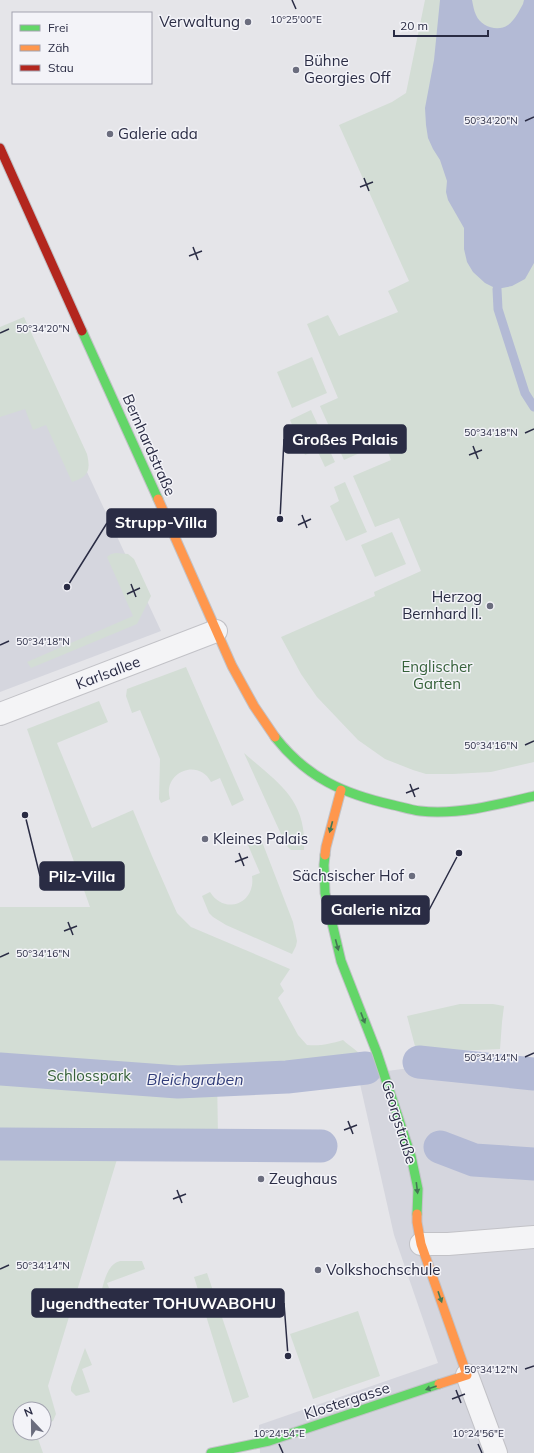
<svg xmlns="http://www.w3.org/2000/svg" width="534" height="1453" viewBox="0 0 534 1453" font-family="Mulish,sans-serif">
	<style>
		.built { fill: #d5d6de }
		.green { fill: #d3ddd5 }
		.water { fill: #b3bad5 }
		.lines { fill: none; stroke-linecap: round; stroke-linejoin: round }
		.stream { stroke: #b3bad5; stroke-width: 9 }
		.canal { stroke: #b3bad5; stroke-width: 33 }
		.street-casing { stroke: #c2c2c7; stroke-width: 24 }
		.fast-casing { stroke: #c2c2c7; stroke-width: 11 }
		.slow-casing { stroke: #c2c2c7; stroke-width: 11 }
		.jam-casing { stroke: #c2c2c7; stroke-width: 11 }
		.street { stroke: #f4f4f6; stroke-width: 22 }
		.fast { stroke: #63d668; stroke-width: 9 }
		.slow { stroke: #ff974d; stroke-width: 9 }
		.jam { stroke: #b3261e; stroke-width: 9 }
		.oneway { fill: #447854 }
		.ticks { fill: none; stroke: #2a2c44; stroke-width: 1.5 }
		.poi-dot { fill: #6b6d7e; stroke: #f3f3f8; stroke-width: 1.5 }
		.labels { text-anchor: middle; stroke-width: 3; stroke-linejoin: round; paint-order: stroke }
		.poi-label { font-size: 15px; fill: #2a2c44; stroke: #f3f3f8; text-anchor: start }
		.street-label { font-size: 15px; fill: #2a2c44; stroke: #f3f3f8 }
		.park-label { font-size: 15px; fill: #36613a; stroke: #f3f3f8 }
		.water-label { font-size: 16px; font-style: italic; fill: #323e7a; stroke: #f3f3f8 }
		.ticks-label { font-size: 10px; text-anchor: middle; fill: #2a2c44; stroke: #f3f3f8; stroke-width: 3; stroke-linejoin: round; paint-order: stroke }
		.leader { fill: none; stroke: #2a2c44; stroke-width: 1.5 }
		.callout-dot { fill: #2a2c44; stroke: #f3f3f8; stroke-width: 1.5 }
		.callout { fill: #2a2c44; stroke: #2a2c44; stroke-width: 1.5 }
		.callout-label { font-size: 16px; text-anchor: middle; font-weight: bold; fill: #fff }
	</style>
	<rect width="100%" height="100%" fill="#e5e5e9"/>
	<!-- built -->
	<path class="built" d="M 47,386 L 161,631 L 0,692 L 0,398 Z
		M 424,1066 L 534,1077 L 534,1453 L 260,1453 L 259,1425 L 438,1363 L 394,1235 L 358,1075 Z"/>
	<!-- green -->
	<path class="green" d="M 425,0 L 534,0 L 534,762 L 491,772 L 453,774 L 426,774 L 413,770 L 385,759 L 358,740 L 317,697 L 301,674 L 281,637 L 375,596 L 374,592 L 421,571 L 399,518 L 375,527 L 353,476 L 391,460 L 384,442 L 344,460 L 320,406 L 338,398 L 307,324 L 328,315 L 339,336 L 398,312 L 388,291 L 409,281 L 339,125 L 392,102 L 406,93 Z
		M 24,317 L 87,454 C 91,471 88,477 72,482 L 46,425 L 33,430 L 25,409 L 0,417 L 0,327 Z
		M 312,357 L 327,393 L 292,408 L 277,372 Z
		M 311,410 L 335,462 L 325,467 L 317,450 L 305,455 L 290,420 Z
		M 345,482 L 367,532 L 346,541 L 330,506 L 339,501 L 334,487 Z
		M 392,532 L 406,564 L 375,577 L 361,545 Z
		M 116,553 L 128,554 L 134,559 L 151,596 L 137,624 L 31,668 L 27,662 L 133,616 L 107,557 L 111,554 Z
		M 186,667 L 244,800 L 232,806 L 220,778 L 211,782 C 198,757 162,773 170,799 L 161,803 L 159,799 L 160,759 L 140,710 L 132,713 L 126,696 L 127,689 Z
		M 99,701 L 108,722 L 57,743 L 92,828 L 133,810 L 152,856 L 177,913 L 191,927 L 290,969 L 280,984 L 284,991 L 278,998 L 298,1035 L 307,1045 C 321,1046 330,1044 343,1040 C 350,1047 360,1051 363,1060 L 217,1074 L 218,1138 L 192,1138 L 191,1155 L 158,1154 L 118,1156 L 48,1386 L 56,1414 L 53,1421 L 44,1424 L 44,1409 L 20,1409 L 20,1433 L 36,1433 L 43,1453 L 0,1453 L 0,907 L 90,907 L 27,729 Z
		M 244,753 C 278,783 307,799 304,850 L 291,850 L 286,845 Z
		M 261,839 L 293,922 L 297,941 L 296,946 L 292,954 L 226,925 L 213,917 L 209,913 L 202,896 L 210,892 C 225,916 256,903 252,876 L 260,873 L 248,845 Z
		M 460,1004 L 493,1004 L 504,1006 L 502,1022 L 500,1049 L 455,1051 L 416,1050 L 407,1016 Z
		M 120,1261 L 142,1261 L 145,1269 L 107,1283 L 115,1303 L 105,1307 L 101,1307 L 99,1301 C 103,1288 105,1265 120,1261 Z
		M 207,1273 L 249,1397 L 233,1403 L 194,1277 Z
		M 358,1311 L 380,1376 L 313,1399 L 290,1334 Z
		M 85,1348 L 92,1365 L 82,1369 L 90,1392 L 76,1396 L 71,1391 L 71,1387 Z"/>
	<!-- water -->
	<path class="water" d="M 440,0 L 472,0 C 473,5 474,11 476,15 C 481,27 498,32 508,25 C 515,20 519,11 523,4 L 524,0 L 534,0 L 534,263 L 525,279 L 512,286 L 497,289 L 485,283 L 473,272 L 467,262 L 464,249 L 464,228 L 448,200 L 446,192 L 447,181 L 440,160 L 433,149 L 428,138 L 426,125 L 425,108 L 434,60 Z"/>
	<g class="lines">
		<!-- stream -->
		<path class="stream" d="M 497,289 L 498,309 L 525,393 L 534,407"/>
		<!-- canal -->
		<path class="canal" d="M 419,1062 L 534,1074
			M 0,1069 L 178,1082 L 287,1077 L 366,1068
			M 0,1144 L 321,1146
			M 440,1147 L 474,1160 L 534,1164"/>
		<!-- street casing -->
		<g class="street-casing">
			<path id="street" d="M 0,714 L 216,631
				M 421,1244 L 448,1244 L 534,1237
				M 467,1375 L 496,1453"/>
		</g>
		<!-- fast casing -->
		<g class="fast-casing">
			<path id="fast" d="M 82,331 L 158,499
				M 275,737 C 307,778 344,794 393,805 C 402,807 411,810 420,811 C 458,815 497,805 534,796
				M 325,855 L 324,865 L 325,893 L 341,961 L 377,1053 L 411,1156 L 418,1189 L 417,1214
				M 211,1453 L 269,1441 L 439,1384"/>
		</g>
		<!-- slow casing -->
		<g class="slow-casing">
			<path id="slow" d="M 158,499 L 232,666 L 254,706 L 275,737
				M 325,855 L 326,847 L 341,790
				M 417,1214 L 417,1222 L 421,1244 L 467,1375 L 439,1384"/>
		</g>
		<!-- jam casing -->
		<g class="jam-casing">
			<path id="jam" d="M 0,148 L 82,331"/>
		</g>
		<!-- street -->
		<use href="#street" class="street"/>
		<!-- fast -->
		<use href="#fast" class="fast"/>
		<!-- slow -->
		<use href="#slow" class="slow"/>
		<!-- jam -->
		<use href="#jam" class="jam"/>
	</g>
	<!-- one-way arrows -->
	<defs><path id="oneway-solid" d="M-6-.8H1V-3.2L6.5 0L1 3.2V.8H-6Z"/></defs>
	<g class="oneway">
		<use href="#oneway-solid" transform="translate(331 827) rotate(105)"/>
		<use href="#oneway-solid" transform="translate(337 945) rotate(75)"/>
		<use href="#oneway-solid" transform="translate(363 1018) rotate(69)"/>
		<use href="#oneway-solid" transform="translate(417 1188) rotate(83)"/>
		<use href="#oneway-solid" transform="translate(440 1297) rotate(71)"/>
		<use href="#oneway-solid" transform="translate(431 1388) rotate(161)"/>
	</g>
	<!-- ticks -->
	<path class="ticks" d="M 292,0 L 296,9M 525,121 L 534,117M 364,178 L 369,191M 360,187 L 373,182M 193,247 L 198,260M 189,256 L 202,251M 0,333 L 9,329M 525,433 L 534,429M 473,446 L 478,459M 469,455 L 482,450M 302,515 L 307,528M 298,525 L 311,519M 131,584 L 136,597M 127,594 L 140,588M 0,645 L 9,641M 525,745 L 534,741M 410,784 L 415,797M 406,793 L 419,788M 239,853 L 244,866M 235,862 L 248,857M 68,922 L 73,935M 64,931 L 77,926M 0,957 L 9,953M 525,1057 L 534,1053M 348,1121 L 353,1134M 344,1130 L 357,1125M 177,1190 L 182,1203M 173,1199 L 186,1194M 0,1269 L 9,1265M 525,1369 L 534,1366M 456,1390 L 461,1403M 452,1399 L 465,1394M 279,1444 L 283,1453M 478,1444 L 482,1453"/>
	<!-- markers -->
	<g class="poi-dot">
		<circle cx="248" cy="22" r="4"/>
		<circle cx="296" cy="70" r="4"/>
		<circle cx="110" cy="134" r="4"/>
		<circle cx="490" cy="606" r="4"/>
		<circle cx="205" cy="839" r="4"/>
		<circle cx="412" cy="876" r="4"/>
		<circle cx="261" cy="1179" r="4"/>
		<circle cx="318" cy="1270" r="4"/>
	</g>
	<g class="labels">
		<!-- poi labels -->
		<g class="poi-label">
			<text x="240" y="27" text-anchor="end">Verwaltung</text>
			<text x="304" y="66">Bühne<tspan x="304" dy="17">Georgies Off</tspan></text>
			<text x="118" y="139">Galerie ada</text>
			<text x="482" y="602" text-anchor="end">Herzog<tspan x="482" dy="17">Bernhard II.</tspan></text>
			<text x="213" y="844">Kleines Palais</text>
			<text x="404" y="881" text-anchor="end">Sächsischer Hof</text>
			<text x="269" y="1184">Zeughaus</text>
			<text x="326" y="1275">Volkshochschule</text>
		</g>
		<!-- street labels -->
		<g class="street-label">
			<text transform="translate(149 445) rotate(66)" y="5">Bernhardstraße</text>
			<text transform="translate(108 673) rotate(-21)" y="5">Karlsallee</text>
			<text transform="translate(399 1122) rotate(73)" y="5">Georgstraße</text>
			<text transform="translate(347 1401) rotate(-18)" y="5">Klostergasse</text>
		</g>
		<!-- park labels -->
		<g class="park-label">
			<text x="437" y="672">Englischer<tspan x="437" dy="17">Garten</tspan></text>
			<text x="89" y="1081">Schlosspark</text>
		</g>
		<!-- water labels -->
		<g class="water-label">
			<text x="195" y="1085">Bleichgraben</text>
		</g>
	</g>
	<g class="ticks-label">
		<text x="296" y="23">10°25'00"E</text>
		<text x="491" y="124">50°34'20"N</text>
		<text x="43" y="332">50°34'20"N</text>
		<text x="491" y="436">50°34'18"N</text>
		<text x="43" y="645">50°34'18"N</text>
		<text x="491" y="749">50°34'16"N</text>
		<text x="43" y="957">50°34'16"N</text>
		<text x="491" y="1061">50°34'14"N</text>
		<text x="43" y="1269">50°34'14"N</text>
		<text x="491" y="1373">50°34'12"N</text>
		<text x="279" y="1437">10°24'54"E</text>
		<text x="478" y="1437">10°24'56"E</text>
	</g>
	<!-- callouts -->
	<path class="leader" d="M280 519L284 439M67 587L107 523M25 815L40 876M459 853L429 910M288 1356L284 1303"/>
	<g class="callout-dot">
		<circle cx="280" cy="519" r="4"/>
		<circle cx="67" cy="587" r="4"/>
		<circle cx="25" cy="815" r="4"/>
		<circle cx="459" cy="853" r="4"/>
		<circle cx="288" cy="1356" r="4"/>
	</g>
	<g class="callout">
		<rect x="284" y="425" width="122" height="28" rx="4"/>
		<rect x="107" y="509" width="109" height="28" rx="4"/>
		<rect x="40" y="862" width="84" height="28" rx="4"/>
		<rect x="322" y="896" width="107" height="28" rx="4"/>
		<rect x="32" y="1289" width="252" height="28" rx="4"/>
	</g>
	<g class="callout-label">
		<text x="345" y="445">Großes Palais</text>
		<text x="161" y="528">Strupp-Villa</text>
		<text x="82" y="882">Pilz-Villa</text>
		<text x="376" y="915">Galerie niza</text>
		<text x="158" y="1309">Jugendtheater TOHUWABOHU</text>
	</g>
	<!-- legend -->
	<rect x="12" y="12" width="140" height="72" fill="#f3f3f8" stroke="#a3a3b0"/>
	<rect x="20" y="25" width="20" height="6" fill="#63d668" stroke="#a3a3b0"/>
	<text x="48" y="32" font-size="12" fill="#2a2c44">Frei</text>
	<rect x="20" y="45" width="20" height="6" fill="#ff974d" stroke="#a3a3b0"/>
	<text x="48" y="52" font-size="12" fill="#2a2c44">Zäh</text>
	<rect x="20" y="65" width="20" height="6" fill="#b3261e" stroke="#a3a3b0"/>
	<text x="48" y="72" font-size="12" fill="#2a2c44">Stau</text>
	<!-- north arrow -->
	<g transform="translate(32 1421) rotate(338)"><circle r="19" fill="#f3f3f8" stroke="#a3a3b0"/>
	<path d="M0-3L7 15L0 10L-7 15Z" fill="#6b6d7e"/>
	<text y="-6" font-size="11" font-weight="bold" text-anchor="middle" fill="#2a2c44">N</text>
	</g>
	<!-- scale -->
	<path d="M394 30v6h94v-6" fill="none" stroke="#2a2c44" stroke-width="2"/>
	<text x="400" y="30" font-size="12" fill="#2a2c44" stroke="#f3f3f8" stroke-width="3" paint-order="stroke">20 m</text>
</svg>
